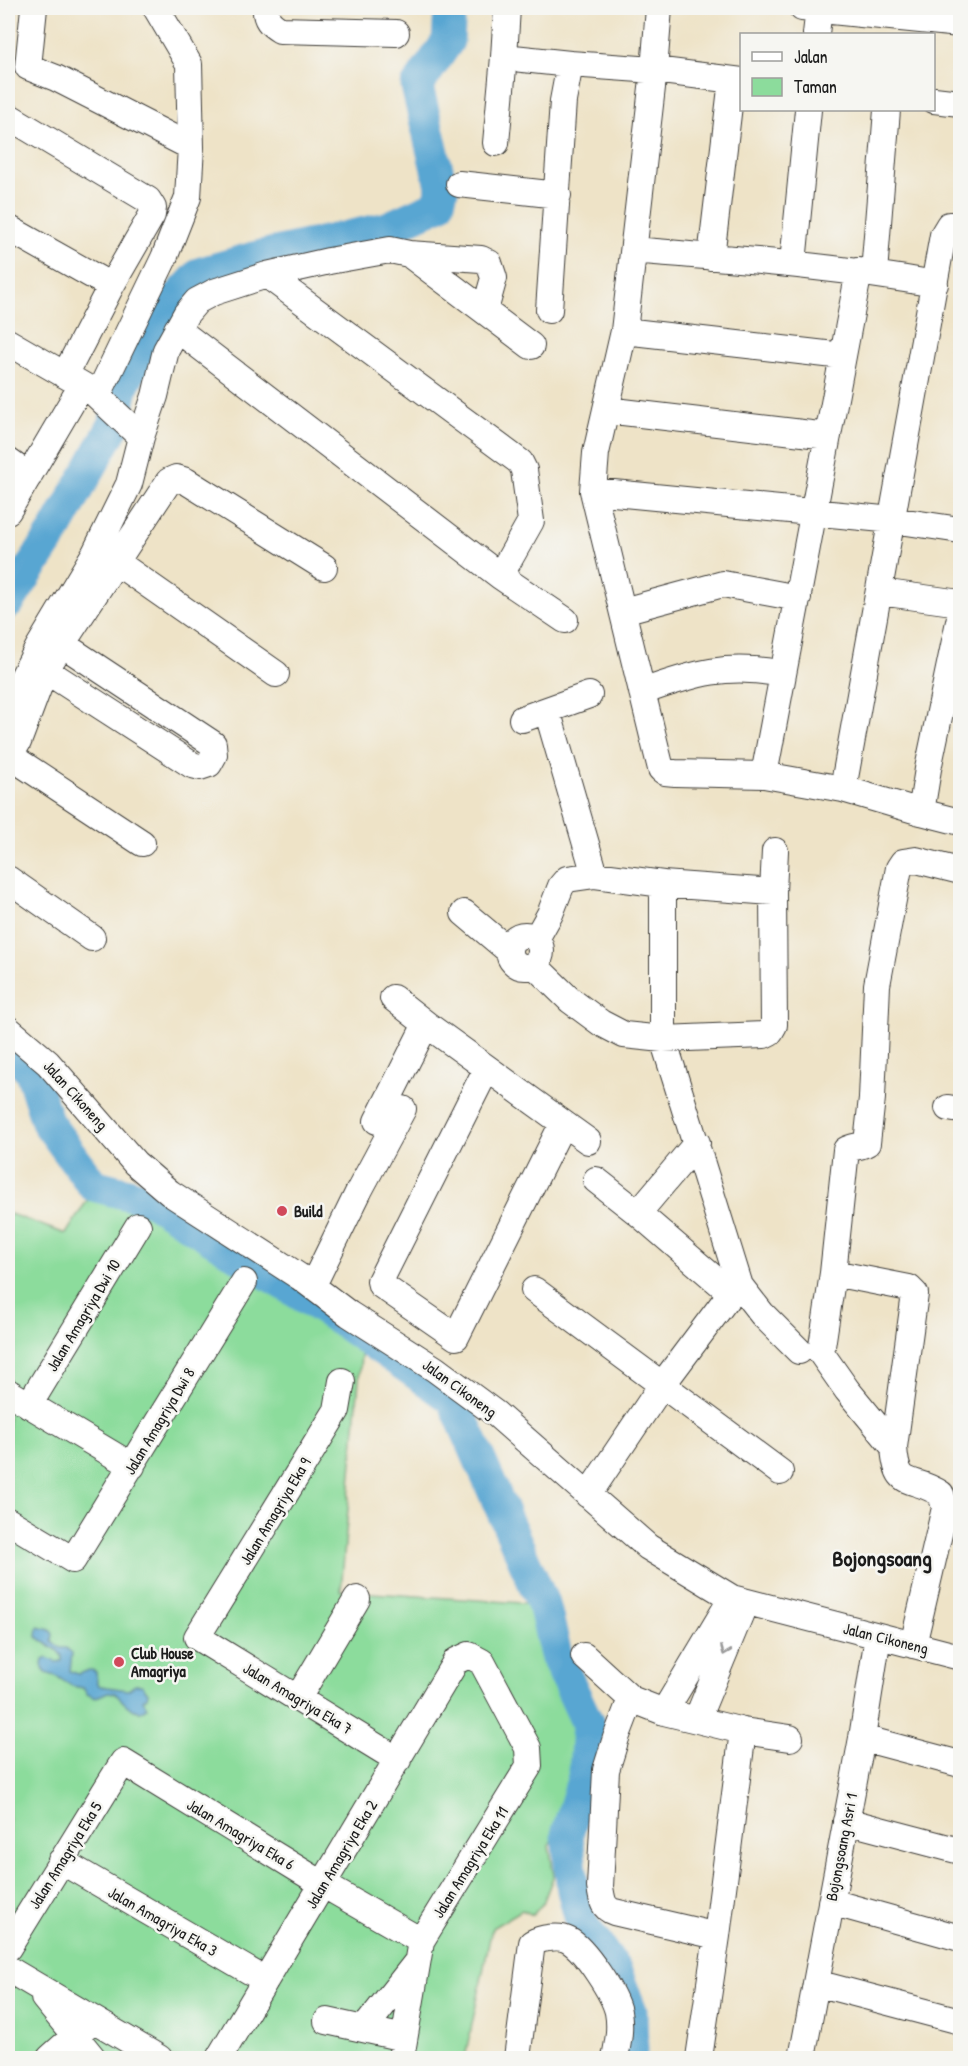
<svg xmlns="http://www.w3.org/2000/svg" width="968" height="2066" viewBox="0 0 968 2066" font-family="'Patrick Hand',sans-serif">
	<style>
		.green { fill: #8cdc9c; stroke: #547c5c; stroke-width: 1.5 }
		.water { fill: #59a6d2; stroke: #3a6177; stroke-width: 1.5 }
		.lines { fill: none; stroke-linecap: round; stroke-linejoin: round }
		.river { stroke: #59a6d2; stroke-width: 33 }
		.minor-casing { stroke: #3c3a36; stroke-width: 28 }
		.minor { stroke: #fff; stroke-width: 26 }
		.oneway { stroke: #999 }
		.poi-dot { fill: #d1495b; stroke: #f6f6f2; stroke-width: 2 }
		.labels { text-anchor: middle; stroke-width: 5; stroke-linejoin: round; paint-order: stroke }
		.street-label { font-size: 16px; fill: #1c1c1c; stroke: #f6f6f2 }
		.poi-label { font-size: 16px; font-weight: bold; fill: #1c1c1c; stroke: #f6f6f2; text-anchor: start }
		.district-label { font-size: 22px; font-weight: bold; fill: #1c1c1c; stroke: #f6f6f2 }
	</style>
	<rect width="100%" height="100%" fill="#f6f6f2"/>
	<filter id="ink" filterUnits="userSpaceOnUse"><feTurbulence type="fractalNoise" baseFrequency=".0167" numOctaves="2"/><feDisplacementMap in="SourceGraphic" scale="12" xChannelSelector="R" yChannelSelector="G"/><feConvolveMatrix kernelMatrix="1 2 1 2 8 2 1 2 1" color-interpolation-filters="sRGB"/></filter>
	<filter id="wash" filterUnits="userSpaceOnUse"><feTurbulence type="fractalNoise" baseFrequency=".008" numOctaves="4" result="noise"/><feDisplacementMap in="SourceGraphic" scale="24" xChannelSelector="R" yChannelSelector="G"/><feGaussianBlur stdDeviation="1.35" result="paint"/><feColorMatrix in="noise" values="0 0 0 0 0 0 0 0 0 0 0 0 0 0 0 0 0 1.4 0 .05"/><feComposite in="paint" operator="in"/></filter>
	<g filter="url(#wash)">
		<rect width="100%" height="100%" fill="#eee3c7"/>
		<!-- green -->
		<path class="green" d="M 107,1193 L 133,1198 L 302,1308 L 362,1344 L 341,1591 L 538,1604 L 545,1650 L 589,1737 L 571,1798 L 549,1846 L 554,1875 L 543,1903 L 533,1915 L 522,1910 L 492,1928 L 465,2058 L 15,2058 L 8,2052 L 8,1213 L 66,1234 L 91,1194 Z"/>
		<!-- water -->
		<path class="water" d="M 38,1627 L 50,1630 L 53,1634 L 52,1641 L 60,1648 L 66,1648 L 72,1653 L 70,1671 L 78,1674 C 86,1673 88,1667 96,1672 L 97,1683 L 100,1686 L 128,1690 L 135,1685 L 142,1685 L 148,1693 L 147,1697 L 143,1700 L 147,1707 C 137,1719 122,1701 115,1693 L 108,1692 L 95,1698 L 87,1694 L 83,1688 L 72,1686 L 56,1676 L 45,1673 L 42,1665 L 43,1660 L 47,1658 L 56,1662 L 62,1661 L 62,1656 L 57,1650 L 37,1637 Z"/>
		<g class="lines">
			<!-- river -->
			<path class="river" d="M 8,603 L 53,534 L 114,425 L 123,384 L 171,305 L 201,273 L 257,257 L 387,228 L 438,205 L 442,190 L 417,86 L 448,41 L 450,8
				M 8,1053 L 30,1068 L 47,1122 L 93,1185 L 151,1200 L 330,1313 L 453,1399 L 545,1608 L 556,1655 L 588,1724 L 585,1773 L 567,1835 L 573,1890 L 582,1924 L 615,1970 L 631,2011 L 632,2051 L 630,2058"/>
		</g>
	</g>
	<g filter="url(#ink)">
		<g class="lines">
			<!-- minor casing -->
			<g class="minor-casing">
				<path id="minor" d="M 34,8 L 28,67 L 56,78 L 191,147 L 188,197 L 164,258 L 98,395
					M 156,8 L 189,64 L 191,147
					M 266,8 C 265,19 270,24 280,30 L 396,33
					M 507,8 L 504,57 L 570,64
					M 659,8 L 654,70 L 624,331 L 596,453 L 593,491 L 661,769 L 665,772 L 675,773 L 764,775 L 843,789
					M 802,8 L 960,24
					M 816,34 L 819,8
					M 934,100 L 960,103
					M 8,116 L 148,200 L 153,208 L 152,215 L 111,286 L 65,375
					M 496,143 L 504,57
					M 459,184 L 558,195
					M 960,225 L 949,225 L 943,235 L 843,789 L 921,812 L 928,769 L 960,617
					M 8,228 L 111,286
					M 634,250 C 735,259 835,266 935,284
					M 409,254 L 481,259 L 489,263 L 494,278 L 485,310
					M 711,257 L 732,80
					M 793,263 L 808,110
					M 874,273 L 887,110
					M 267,275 L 520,462 L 524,470 L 531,521 L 500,576
					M 549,310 L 563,101 L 570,64 L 654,70 L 742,81
					M 177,329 L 500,576 L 565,620
					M 624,331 L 843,356
					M 8,342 L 91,390 L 141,437
					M 606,410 L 828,436
					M 8,461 L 29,476
					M 593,491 L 893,520 L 960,530
					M 8,511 L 82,385
					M 116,562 L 276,674
					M 880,592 L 960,603
					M 623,611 L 723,584 L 798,598
					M 45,670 L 192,765 L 200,767 L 209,764 L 214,755 L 213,744 L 62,644
					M 642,692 C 695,673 727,663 783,674
					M 8,706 L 38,648 L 95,553 L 129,484 L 141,437 L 155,396 L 166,350 L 186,314 L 197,301 L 214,292 L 267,275 L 329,261 L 390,250 L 409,254 L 531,346
					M 522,719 L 589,695
					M 10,756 L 142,843
					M 8,759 L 18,742 L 45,670 L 169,481 L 176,478 L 186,481 L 324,567
					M 764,775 L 859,271
					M 921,812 L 960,822
					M 595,875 L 663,884 L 663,1039 L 740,1286 L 762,1314 L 799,1351
					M 8,879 L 92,938
					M 663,884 L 773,892
					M 464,913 L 508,950
					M509 951a16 16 0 1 1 32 0a16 16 0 1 1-32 0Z
					M 536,939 L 550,914 L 561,886 L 567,879 L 595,875 L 547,710
					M 534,965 L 570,1000 L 601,1023 L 624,1035 L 663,1039 L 764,1035 L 770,1032 L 774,1025 L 773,892 L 775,851
					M 393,998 L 426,1024
					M 8,1029 L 48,1063 L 135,1163 L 170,1193 L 300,1277 L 349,1314 L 435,1369 L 496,1414 L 648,1547 L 732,1598 L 960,1657
					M 948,1108 L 960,1110
					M 377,1121 L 426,1024 L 563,1123 L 456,1337 L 381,1285 L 380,1281 L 487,1068
					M 563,1123 L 588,1141
					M 596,1180 L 638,1213 L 731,1293
					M 638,1213 L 697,1143
					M 833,1273 L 846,1150 C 853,1146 860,1147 867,1143 L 872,1098 L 877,985 L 899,868 L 903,862 L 916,860 L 960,871
					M 313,1285 L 359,1191 L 403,1109
					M 534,1290 L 780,1472
					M 342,1381 L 337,1410 L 197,1637 L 398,1760
					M 8,1392 L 132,1466
					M 29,1405 L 138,1226
					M 894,1447 L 847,1390 L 821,1353 L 833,1273 L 909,1288 L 915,1294 L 894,1447 C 897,1492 911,1474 941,1494 L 945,1508 L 913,1645
					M 588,1495 L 662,1385 L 731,1293 L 740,1286
					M 8,1521 L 73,1560 L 244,1282
					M 584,1656 L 631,1699 L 664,1712 L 743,1731 L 790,1738
					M 298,1698 L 357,1599
					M 631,1699 L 616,1738 L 606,1770 L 600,1887 C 602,1898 602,1908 614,1912 L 717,1936 L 743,1731
					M 664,1712 L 732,1598
					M 697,1719 L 745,1603
					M 862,1738 L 960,1764
					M 846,1821 L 960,1851
					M 61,1861 L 265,1980
					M 831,1902 L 960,1938
					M 8,1948 L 123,1762 L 324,1885 L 421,1941
					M 8,1969 L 159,2058
					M 816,1983 L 960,2021
					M 44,1998 L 93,2058
					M 327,2021 L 404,2038
					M 364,2029 L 416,1963
					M 50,2058 L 88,2024
					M 219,2058 L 456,1661 L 469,1655 L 482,1662 L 528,1748 L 529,1766 L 421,1941 L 401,2058
					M 517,2058 L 532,1943 C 541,1938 559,1935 568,1940 C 585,1949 614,1994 618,2012 C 621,2028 618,2043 615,2058
					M 699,2058 L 717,1936
					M 802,2058 L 862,1738 L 878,1636"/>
			</g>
			<!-- minor -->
			<use href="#minor" class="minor"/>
		</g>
		<!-- one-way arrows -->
		<defs><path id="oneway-chevron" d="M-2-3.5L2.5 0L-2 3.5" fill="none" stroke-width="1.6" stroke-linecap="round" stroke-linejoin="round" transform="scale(1.5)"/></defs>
		<use class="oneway" href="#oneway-chevron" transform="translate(725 1651) rotate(112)"/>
	</g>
	<!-- markers -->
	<g class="poi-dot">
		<circle cx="282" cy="1211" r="6"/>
		<circle cx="119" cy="1662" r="6"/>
	</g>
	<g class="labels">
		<!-- street labels -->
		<g class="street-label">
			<text transform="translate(76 1095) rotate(48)" y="6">Jalan Cikoneng</text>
			<text transform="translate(83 1315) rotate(-59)" y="6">Jalan Amagriya Dwi 10</text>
			<text transform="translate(460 1388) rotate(36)" y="6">Jalan Cikoneng</text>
			<text transform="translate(159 1421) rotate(-59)" y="6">Jalan Amagriya Dwi 8</text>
			<text transform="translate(275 1511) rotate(-59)" y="6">Jalan Amagriya Eka 9</text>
			<text transform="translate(886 1638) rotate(14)" y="6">Jalan Cikoneng</text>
			<text transform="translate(298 1698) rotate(31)" y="6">Jalan Amagriya Eka 7</text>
			<text transform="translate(241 1834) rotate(31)" y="6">Jalan Amagriya Eka 6</text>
			<text transform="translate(841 1847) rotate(-79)" y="6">Bojongsoang Asri 1</text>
			<text transform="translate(341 1854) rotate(-59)" y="6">Jalan Amagriya Eka 2</text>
			<text transform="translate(65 1855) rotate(-58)" y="6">Jalan Amagriya Eka 5</text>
			<text transform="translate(470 1862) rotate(-58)" y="6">Jalan Amagriya Eka 11</text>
			<text transform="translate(163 1921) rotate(30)" y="6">Jalan Amagriya Eka 3</text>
		</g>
		<!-- poi labels -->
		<g class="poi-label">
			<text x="294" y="1217">Build</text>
			<text x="131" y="1659">Club House<tspan x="131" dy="18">Amagriya</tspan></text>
		</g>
		<!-- district labels -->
		<g class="district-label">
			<text x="882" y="1566">Bojongsoang</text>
		</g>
	</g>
	<!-- margin -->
	<rect width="968" height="2066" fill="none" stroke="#f6f6f2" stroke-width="30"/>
	<!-- legend -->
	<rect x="740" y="33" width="195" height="78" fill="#f6f6f2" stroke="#9f9f9c" stroke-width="1.5"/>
	<rect x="752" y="52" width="30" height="9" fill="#ffffff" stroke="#9f9f9c" stroke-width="1.5"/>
	<text x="794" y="63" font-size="18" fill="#1c1c1c">Jalan</text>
	<rect x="752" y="78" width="30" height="18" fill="#8cdc9c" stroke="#9f9f9c" stroke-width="1.5"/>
	<text x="794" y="93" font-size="18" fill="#1c1c1c">Taman</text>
</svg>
